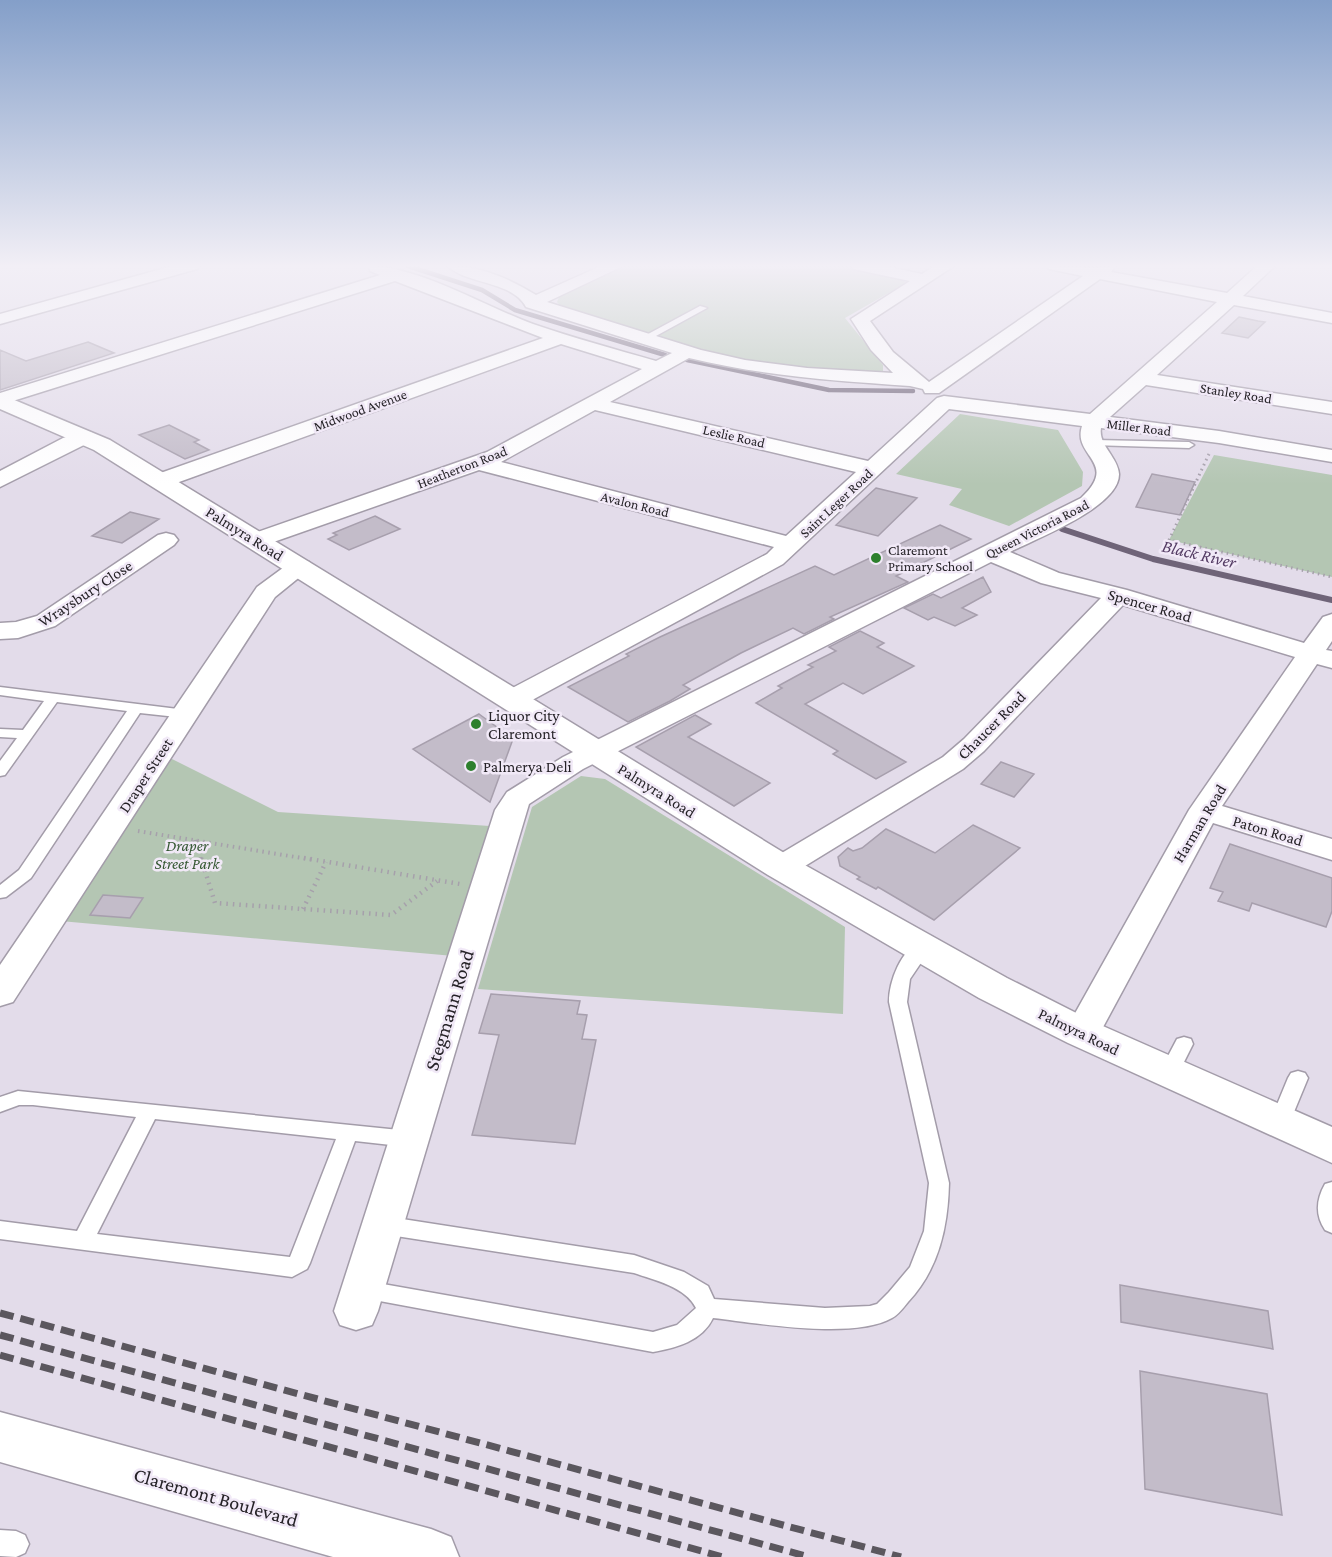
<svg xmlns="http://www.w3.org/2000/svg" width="1332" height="1557" viewBox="0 0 1332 1557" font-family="'Crimson Pro',serif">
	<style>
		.green { fill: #b4c6b3 }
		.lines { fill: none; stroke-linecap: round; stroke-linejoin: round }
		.stream-far1 { stroke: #6f6478; stroke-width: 4.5 }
		.stream { stroke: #6f6478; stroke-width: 6 }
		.building { fill: #c3bcc9; stroke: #a79fad; stroke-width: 1.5 }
		.service-casing { stroke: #a39ca9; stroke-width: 3 }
		.minor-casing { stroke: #a39ca9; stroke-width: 3 }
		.tertiary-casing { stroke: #a39ca9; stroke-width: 3 }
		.primary-casing { stroke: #a39ca9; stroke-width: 3 }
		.path-far2 { stroke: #a6a0ab; stroke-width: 3; stroke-dasharray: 1.5 4; stroke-linecap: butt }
		.path-far1 { stroke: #a6a0ab; stroke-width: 4; stroke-dasharray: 1.5 4.5; stroke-linecap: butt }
		.path { stroke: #a6a0ab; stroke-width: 4.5; stroke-dasharray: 1.5 5; stroke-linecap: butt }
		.service { fill: #fff; fill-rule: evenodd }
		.minor { fill: #fff; fill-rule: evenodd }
		.tertiary { fill: #fff; fill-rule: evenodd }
		.primary { fill: #fff; fill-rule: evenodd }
		.rail { stroke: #5b575e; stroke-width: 7; stroke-dasharray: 14 7; stroke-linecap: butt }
		.poi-dot { fill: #2d802d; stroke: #f1e9f7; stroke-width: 2 }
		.labels { text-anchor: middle; stroke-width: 5; stroke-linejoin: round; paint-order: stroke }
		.far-street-label { font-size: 14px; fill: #252227; stroke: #f1e9f7 }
		.far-poi-label { font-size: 14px; fill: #252227; stroke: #f1e9f7; text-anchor: start }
		.street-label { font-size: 16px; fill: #252227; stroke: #f1e9f7 }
		.poi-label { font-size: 16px; fill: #252227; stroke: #f1e9f7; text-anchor: start }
		.park-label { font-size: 16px; font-style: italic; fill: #355833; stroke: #f1e9f7 }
		.water-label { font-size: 18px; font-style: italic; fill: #553d65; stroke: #f1e9f7 }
		.near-street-label { font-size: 20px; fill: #252227; stroke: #f1e9f7 }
	</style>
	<rect width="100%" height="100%" fill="#e3dcea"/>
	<!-- green -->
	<path class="green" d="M 625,266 L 843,266 L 902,278 L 906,283 L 845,318 L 883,365 L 883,371 L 875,374 L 757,363 L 693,349 L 563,309 L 557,302 L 560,295 Z
		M 960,414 L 1058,430 L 1083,472 L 1082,486 L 1009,526 L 949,505 L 962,489 L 896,474 Z
		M 1214,455 L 1332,475 L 1332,577 L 1169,540 Z
		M 160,753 L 278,812 L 505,827 L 465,957 L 49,920 Z
		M 581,776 L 605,779 L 845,927 L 843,1014 L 478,989 L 532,807 Z"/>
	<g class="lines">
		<!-- stream-far1 -->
		<path class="stream-far1" d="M 408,266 L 482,290 L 515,310 L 665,355
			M 687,360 L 829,390 L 913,391"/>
		<!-- stream -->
		<path class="stream" d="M 1062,529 L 1153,559 L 1332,600"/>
	</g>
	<!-- building -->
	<path class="building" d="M 1239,317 L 1258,321 L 1265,322 L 1248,338 L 1222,333 Z
		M 88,342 L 114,353 L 0,390 L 0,350 L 26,361 Z
		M 169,425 L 199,440 L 194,442 L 209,450 L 185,459 L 139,435 Z
		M 1152,474 L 1195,482 L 1180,515 L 1136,507 Z
		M 876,488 L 917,498 L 878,536 L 836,525 Z
		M 130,512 L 159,519 L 122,543 L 92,536 Z
		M 375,516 L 400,529 L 349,550 L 328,539 L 337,535 L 333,533 Z
		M 940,525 L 971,539 L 896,576 L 908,582 L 830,617 L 834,619 L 804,634 L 793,628 L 741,653 L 683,685 L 690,689 L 670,701 L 628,722 L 568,687 L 629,656 L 626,654 L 660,637 L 815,566 L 834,575 Z
		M 983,577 L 991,592 L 962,608 L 977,615 L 955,626 L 934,617 L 928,620 L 904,608 L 933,594 L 941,598 Z
		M 860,631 L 884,643 L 877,647 L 914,666 L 863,694 L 843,683 L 805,704 L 906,762 L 876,779 L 833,754 L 838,751 L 756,703 L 782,688 L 778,686 L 813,667 L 808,665 L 836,651 L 829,647 Z
		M 479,714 L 513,739 L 490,802 L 413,749 Z
		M 695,715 L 711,724 L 688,737 L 770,783 L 734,806 L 636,747 Z
		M 1001,762 L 1034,774 L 1014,797 L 981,784 Z
		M 973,825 L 1020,848 L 934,920 L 878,887 L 876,889 L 857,879 L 860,877 L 840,866 L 838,857 L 848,848 L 853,851 L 862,848 L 886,829 L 935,853 Z
		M 1230,844 L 1332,878 L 1332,911 L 1326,927 L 1252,903 L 1249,911 L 1218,901 L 1223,892 L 1210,888 Z
		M 103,895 L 143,898 L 130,918 L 90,915 Z
		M 491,994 L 580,1001 L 577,1014 L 587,1015 L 582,1039 L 596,1040 L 575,1144 L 472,1135 L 499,1035 L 479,1033 Z
		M 1120,1285 L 1268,1311 L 1273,1349 L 1121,1322 Z
		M 1140,1371 L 1267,1394 L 1282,1515 L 1145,1489 Z"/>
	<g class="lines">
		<!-- service casing -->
		<g class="service-casing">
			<path id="service" d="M 700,306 L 707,308 L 645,342 L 637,340 Z
				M 1095,440 L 1189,442 L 1194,445 L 1189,448 L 1091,445 L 1091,441 Z
				M 0,687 L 186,710 L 193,714 L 186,718 L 140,713 L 31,878 L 6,897 L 0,898 L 0,885 L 19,870 L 127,711 L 57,702 L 5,775 L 0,776 L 0,761 L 17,738 L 0,737 L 0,729 L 23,730 L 44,701 L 0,695 Z
				M 922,942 L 928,944 L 931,948 L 910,979 L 907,1002 L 949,1183 C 948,1227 939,1269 908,1302 C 904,1307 898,1315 892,1318 C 854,1340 757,1323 713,1318 C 702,1341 676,1348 653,1352 L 358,1297 L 355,1290 L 358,1283 L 366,1281 L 653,1332 L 677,1325 L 696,1308 C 686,1287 654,1280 634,1273 L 383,1234 L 376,1231 L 372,1225 L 376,1219 L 383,1216 L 634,1255 L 684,1272 L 708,1286 L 714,1299 L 825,1308 L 870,1306 L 877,1304 L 889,1292 L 910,1267 L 924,1231 L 929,1183 L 889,1002 C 889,982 901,948 922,942 Z
				M 1184,1037 L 1191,1039 L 1193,1044 L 1176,1078 L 1169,1080 L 1162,1078 L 1159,1073 L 1177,1039 Z
				M 1298,1071 L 1305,1073 L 1308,1078 L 1289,1124 L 1286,1129 L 1279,1132 L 1272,1129 L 1269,1124 L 1288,1078 L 1291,1073 Z
				M 18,1091 L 409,1131 L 416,1134 L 419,1139 L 416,1144 L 409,1147 L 355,1141 L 310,1263 L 307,1269 L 292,1277 L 0,1239 L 0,1221 L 77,1231 L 136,1117 L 33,1105 L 19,1105 L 0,1112 L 0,1097 ZM 155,1119 L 336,1139 L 290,1257 L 97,1234 Z
				M 1332,1182 L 1332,1233 L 1325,1230 C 1315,1215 1316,1200 1325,1184 Z
				M 0,1530 L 16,1531 L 25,1535 L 29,1544 L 25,1553 L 16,1557 L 0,1556 Z"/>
		</g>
		<!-- minor casing -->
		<g class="minor-casing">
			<path id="minor" d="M 172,266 L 199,266 L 197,269 L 0,324 L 0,314 Z
				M 369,266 C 418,266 486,307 533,324 C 573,338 615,349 656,361 L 672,353 L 526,307 C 513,281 465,284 448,266 C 481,266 508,278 536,295 L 601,266 L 623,266 L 547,302 L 701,350 L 745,360 L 807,368 L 893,373 L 871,350 L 851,319 L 910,281 L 853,269 L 851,266 L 885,266 L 922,274 L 934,266 L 954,266 L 870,321 L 893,352 L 929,382 L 1083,276 L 1049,269 L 1047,266 L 1094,268 L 1115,266 L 1111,272 L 1227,293 L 1257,266 L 1275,266 L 1243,296 L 1332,313 L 1332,323 L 1234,305 L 1157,375 L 1332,402 L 1332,414 L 1146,385 L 1110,417 L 1219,431 L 1332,450 L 1332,462 L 1219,443 L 1101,428 C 1098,445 1118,457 1119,474 C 1120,507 1035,539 1010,552 L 1059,573 L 1127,590 L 1304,643 L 1323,617 L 1332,614 L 1332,641 L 1326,650 L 1332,651 L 1332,668 L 1317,664 L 1222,806 L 1332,839 L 1332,860 L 1213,823 L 1095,1042 L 1082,1046 L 1069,1042 L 1064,1033 L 1189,810 L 1295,657 L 1123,605 L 984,751 L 963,769 L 792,874 L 781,877 L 770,874 L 765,867 L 770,860 L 943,757 L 964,739 L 1101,598 L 1041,583 L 991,562 L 583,769 L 529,804 L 378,1311 L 372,1325 L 356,1330 L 340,1325 L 334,1311 L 495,810 L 507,792 L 563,757 L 1081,498 C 1120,462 1072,457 1082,426 L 949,409 L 783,564 L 523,705 L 513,707 L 503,705 L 499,699 L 503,693 L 767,554 L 774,547 L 479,470 L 265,545 L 249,545 L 245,540 L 249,535 L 487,452 L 642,369 L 561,344 L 168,486 L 152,486 L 149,481 L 152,476 L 543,338 L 395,281 L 0,405 L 0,393 L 380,275 L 370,271 ZM 1100,279 L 1217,302 L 1090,414 L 944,396 L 937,398 L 868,461 L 610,402 L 689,358 C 763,376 835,381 910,386 L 923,389 L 925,393 L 939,393 ZM 595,410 L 856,472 L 786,536 L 501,462 Z
				M 85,431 L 92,433 L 95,437 L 92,441 L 0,487 L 0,471 L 63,438 Z
				M 166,533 L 174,535 L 178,540 L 174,545 L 55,626 L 18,638 L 0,639 L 0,623 L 16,622 L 37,616 L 158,535 Z
				M 300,560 L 309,562 L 312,567 L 275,597 L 13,1002 L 0,1006 L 0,965 L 257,587 L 291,562 Z"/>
		</g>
		<!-- tertiary casing -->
		<g class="tertiary-casing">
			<path id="tertiary" d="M 0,1412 L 431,1529 L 451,1537 L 459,1557 L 333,1557 L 0,1462 Z"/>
		</g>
		<!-- primary casing -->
		<g class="primary-casing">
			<path id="primary" d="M 0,394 L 110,440 L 794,859 L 1007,978 L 1096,1023 L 1332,1127 L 1332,1163 L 1068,1043 L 979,998 L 768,875 L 94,450 L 0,409 Z"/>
		</g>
		<!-- path-far2 -->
		<path class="path-far2" d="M 1209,454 L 1169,540 L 1332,577"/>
		<!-- path-far1 -->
		<path class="path-far1" d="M 138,831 L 314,860
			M 195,840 L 201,860"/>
		<!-- path -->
		<path class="path" d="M 201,858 L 215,903 L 391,915 L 437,881
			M 304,858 L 460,884
			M 303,909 L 326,862"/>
		<!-- service -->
		<use href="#service" class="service"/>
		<!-- minor -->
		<use href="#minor" class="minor"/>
		<!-- tertiary -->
		<use href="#tertiary" class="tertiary"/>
		<!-- primary -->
		<use href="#primary" class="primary"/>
		<!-- rail -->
		<path class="rail" d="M 0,1313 L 901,1557
			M 0,1335 L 809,1557
			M 0,1355 L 723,1557"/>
	</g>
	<!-- sky -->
	<linearGradient id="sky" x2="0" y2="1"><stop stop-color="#849fc9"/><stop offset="0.55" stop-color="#f2eff6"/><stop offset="1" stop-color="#f2eff6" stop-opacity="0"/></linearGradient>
	<rect width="1332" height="484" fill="url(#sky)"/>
	<!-- markers -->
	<g class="poi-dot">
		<circle cx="876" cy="558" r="6"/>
		<circle cx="476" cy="724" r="6"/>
		<circle cx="471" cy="766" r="6"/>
	</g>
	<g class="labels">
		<!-- far-street labels -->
		<g class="far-street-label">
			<text transform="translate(1236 393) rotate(9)" y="5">Stanley Road</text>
			<text transform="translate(360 410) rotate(-20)" y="5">Midwood Avenue</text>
			<text transform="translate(1139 427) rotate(7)" y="5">Miller Road</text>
			<text transform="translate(734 436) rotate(13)" y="5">Leslie Road</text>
			<text transform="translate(462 467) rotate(-21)" y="5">Heatherton Road</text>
			<text transform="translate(836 503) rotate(-43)" y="5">Saint Leger Road</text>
			<text transform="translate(635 504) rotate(14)" y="5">Avalon Road</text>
			<text transform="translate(1037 529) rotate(-27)" y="5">Queen Victoria Road</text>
		</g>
		<!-- far-poi labels -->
		<g class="far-poi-label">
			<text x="888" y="555">Claremont<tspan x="888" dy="16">Primary School</tspan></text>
		</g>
		<!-- street labels -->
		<g class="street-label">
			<text transform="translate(245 533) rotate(32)" y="6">Palmyra Road</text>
			<text transform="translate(85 593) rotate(-33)" y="6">Wraysbury Close</text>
			<text transform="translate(1150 605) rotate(16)" y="6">Spencer Road</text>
			<text transform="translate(991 725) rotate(-45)" y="6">Chaucer Road</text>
			<text transform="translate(145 775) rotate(-57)" y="6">Draper Street</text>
			<text transform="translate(657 790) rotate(32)" y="6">Palmyra Road</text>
			<text transform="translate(1199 823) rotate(-59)" y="6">Harman Road</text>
			<text transform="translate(1268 830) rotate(17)" y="6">Paton Road</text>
			<text transform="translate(1079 1031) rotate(26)" y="6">Palmyra Road</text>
		</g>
		<!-- poi labels -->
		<g class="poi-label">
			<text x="488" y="721">Liquor City<tspan x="488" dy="18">Claremont</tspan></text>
			<text x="483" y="772">Palmerya Deli</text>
		</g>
		<!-- park labels -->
		<g class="park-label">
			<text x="187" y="851">Draper<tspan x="187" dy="18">Street Park</tspan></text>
		</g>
		<!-- water labels -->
		<g class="water-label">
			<text transform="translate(1199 554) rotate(13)" y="6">Black River</text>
		</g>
		<!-- near-street labels -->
		<g class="near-street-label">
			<text transform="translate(449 1010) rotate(-73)" y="7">Stegmann Road</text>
			<text transform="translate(216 1497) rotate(16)" y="7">Claremont Boulevard</text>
		</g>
	</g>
</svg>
